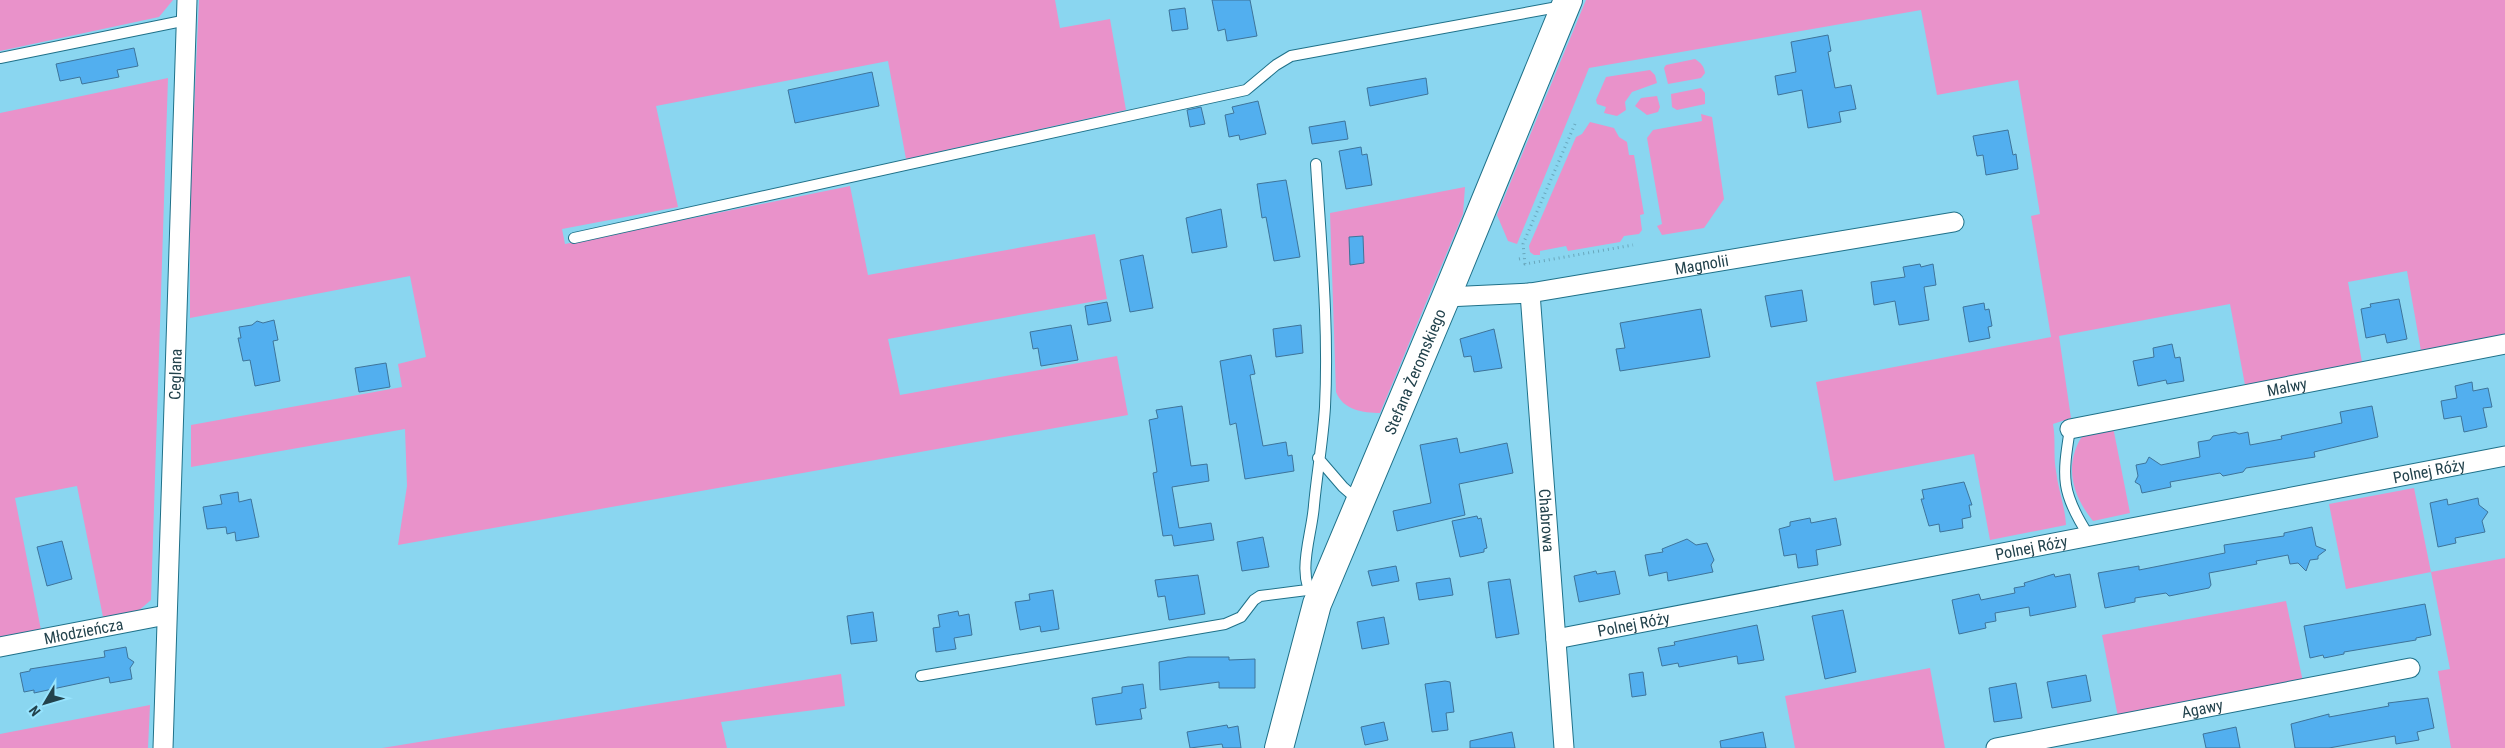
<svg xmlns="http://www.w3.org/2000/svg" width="2505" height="748" viewBox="0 0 2505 748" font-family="'Roboto Condensed',sans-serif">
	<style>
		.green { fill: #e992ca }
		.building { fill: #52afef; stroke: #3e749a }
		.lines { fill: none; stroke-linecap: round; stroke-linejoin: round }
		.lane-casing { stroke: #1f7189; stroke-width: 12 }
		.street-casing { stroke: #1f7189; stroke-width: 21 }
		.secondary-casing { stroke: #1f7189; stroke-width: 30 }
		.path { stroke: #69a7bc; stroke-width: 3; stroke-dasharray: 1 4; stroke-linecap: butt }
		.lane { stroke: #fff; stroke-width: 10 }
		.street { stroke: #fff; stroke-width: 19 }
		.secondary { stroke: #fff; stroke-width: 28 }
		.labels { text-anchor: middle; stroke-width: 4.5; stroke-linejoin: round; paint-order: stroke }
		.street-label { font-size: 16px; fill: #22424c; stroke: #97e3fd }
	</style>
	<rect width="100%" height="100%" fill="#8ad6f0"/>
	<!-- green -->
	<path class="green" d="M 0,0 L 173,0 L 159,17 L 0,51 Z
		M 199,0 L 1055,0 L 1060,28 L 1110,19 L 1126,110 L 906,159 L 888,61 L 656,106 L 678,207 L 562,229 L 565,244 L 850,186 L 868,275 L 1095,234 L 1107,299 L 888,339 L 900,395 L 1117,356 L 1128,415 L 398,545 L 407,486 L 405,429 L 191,467 L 191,425 L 402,387 L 398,364 L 426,357 L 410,276 L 190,318 L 190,198 Z
		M 1586,0 L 2505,0 L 2505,336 L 2421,351 L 2407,271 L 2348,282 L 2362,362 L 2245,385 L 2230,304 L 2059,336 L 2071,418 L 2053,424 C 2056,440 2053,455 2056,471 C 2058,489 2065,506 2066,525 L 1990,540 L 1974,454 L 1834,481 L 1816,382 L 2051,337 L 2031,216 L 2040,214 L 2018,80 L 1937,95 L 1921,10 L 1589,68 L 1517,244 L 1508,241 L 1497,215 Z
		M 1695,59 C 1701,63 1704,66 1705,73 L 1701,78 L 1668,84 L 1664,68 L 1666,65 Z
		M 1650,70 L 1655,75 L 1657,83 L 1632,92 L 1625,102 L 1626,110 L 1617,116 L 1604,113 L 1606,107 L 1597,104 L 1596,100 L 1606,77 Z
		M 168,78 L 151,600 L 137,612 L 103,617 L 77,486 L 15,498 L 41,630 L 0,638 L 0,113 Z
		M 1701,88 L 1705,93 L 1705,104 L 1677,110 L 1672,107 L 1671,94 Z
		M 1657,96 L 1660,107 L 1658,112 L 1647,115 L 1635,106 L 1641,98 Z
		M 1701,114 L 1712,117 L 1724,199 L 1704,228 L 1662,235 L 1657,226 L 1662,224 L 1647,138 L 1653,130 L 1702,121 Z
		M 1590,122 L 1614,128 L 1619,137 L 1627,142 L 1629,155 L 1634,155 L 1644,214 L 1640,215 L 1642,230 L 1639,234 L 1624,236 L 1620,242 L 1568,251 L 1566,246 L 1540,251 L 1540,255 L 1534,255 L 1530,252 L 1529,246 L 1576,137 L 1582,134 Z
		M 1465,187 L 1463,214 L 1380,413 C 1363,413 1343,410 1336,392 L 1330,213 Z
		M 2113,427 L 2130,513 L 2093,521 C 2071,494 2063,462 2085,432 Z
		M 2414,488 L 2431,572 L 2505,558 L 2505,748 L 2451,748 L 2438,671 L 2450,669 L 2431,572 L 2346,589 L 2329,504 Z
		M 2286,601 L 2303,682 L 2118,717 L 2102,635 Z
		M 1930,668 L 1945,748 L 1795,748 L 1785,696 Z
		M 841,674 L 845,706 L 721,722 L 727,748 L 382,748 Z
		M 150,705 L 148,748 L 0,748 L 0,734 Z"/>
	<!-- building -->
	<path class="building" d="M 1212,0 L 1250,0 L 1257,36 L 1227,41 L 1225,29 L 1218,31 Z
		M 1185,8 L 1188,29 L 1172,31 L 1169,10 Z
		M 1828,35 L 1831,51 L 1828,52 L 1835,88 L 1851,85 L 1856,109 L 1839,112 L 1841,122 L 1808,128 L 1802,90 L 1778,95 L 1775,76 L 1796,72 L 1791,42 Z
		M 134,48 L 138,66 L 117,70 L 119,77 L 82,84 L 80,77 L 60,81 L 56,64 Z
		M 872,72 L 879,106 L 795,123 L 788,90 Z
		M 1426,78 L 1428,94 L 1370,106 L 1367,88 Z
		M 1258,101 L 1266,134 L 1240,140 L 1239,135 L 1229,137 L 1225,115 L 1234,113 L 1232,107 Z
		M 1201,107 L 1205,124 L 1190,127 L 1187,110 Z
		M 1345,121 L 1348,139 L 1312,144 L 1309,127 Z
		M 2008,130 L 2013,155 L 2016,154 L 2018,169 L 1986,175 L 1983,155 L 1977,156 L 1973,136 Z
		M 1361,147 L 1362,155 L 1367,154 L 1372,185 L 1346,189 L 1339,151 Z
		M 1286,180 L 1300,257 L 1274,261 L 1266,217 L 1262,218 L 1257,184 Z
		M 1221,209 L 1227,247 L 1192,253 L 1186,218 Z
		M 1363,236 L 1364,263 L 1350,265 L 1349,237 Z
		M 1143,255 L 1153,308 L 1130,312 L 1120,260 Z
		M 1920,264 L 1921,267 L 1933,264 L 1936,285 L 1924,287 L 1929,320 L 1899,325 L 1895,301 L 1874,305 L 1871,282 L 1905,277 L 1903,267 Z
		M 1802,290 L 1807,321 L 1771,327 L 1765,296 Z
		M 2399,299 L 2407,339 L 2387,343 L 2385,334 L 2366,338 L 2361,309 L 2371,307 L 2370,304 Z
		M 1107,302 L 1111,321 L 1088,325 L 1085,306 Z
		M 1984,303 L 1985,310 L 1989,309 L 1992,326 L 1988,327 L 1990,338 L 1969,342 L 1963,307 Z
		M 1701,309 L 1710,357 L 1620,371 L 1616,349 L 1625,348 L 1620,323 Z
		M 274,320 L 278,340 L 273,341 L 280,381 L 255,386 L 250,360 L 243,361 L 238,338 L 241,338 L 239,327 L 252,325 L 257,321 L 263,323 Z
		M 1071,325 L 1078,360 L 1041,366 L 1038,348 L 1033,349 L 1030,332 Z
		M 1301,325 L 1303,353 L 1276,357 L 1273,329 Z
		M 1494,329 L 1502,368 L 1474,372 L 1471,356 L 1464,357 L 1460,339 Z
		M 2172,344 L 2175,358 L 2180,357 L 2184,381 L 2167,384 L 2166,380 L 2138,386 L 2133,361 L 2154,357 L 2153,348 Z
		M 1251,355 L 1255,374 L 1250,375 L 1263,446 L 1286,442 L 1288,456 L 1292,455 L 1294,471 L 1245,479 L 1236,423 L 1230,425 L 1220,361 Z
		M 386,363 L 390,387 L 359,392 L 355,368 Z
		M 2472,382 L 2473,391 L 2488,388 L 2492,407 L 2483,408 L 2487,427 L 2464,432 L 2461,416 L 2444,419 L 2441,401 L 2457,398 L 2455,386 Z
		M 1182,406 L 1191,466 L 1207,464 L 1209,481 L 1172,487 L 1179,528 L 1211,523 L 1214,540 L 1174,546 L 1172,535 L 1163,536 L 1153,473 L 1157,472 L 1149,420 L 1158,418 L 1156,410 Z
		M 2372,406 L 2378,437 L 2314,452 L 2315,457 L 2246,468 L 2243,472 L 2223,476 L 2220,473 L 2170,482 L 2171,487 L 2142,493 L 2140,485 L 2135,482 L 2138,476 L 2136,465 L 2146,463 L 2149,457 L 2161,465 L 2200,457 L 2198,442 L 2210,440 L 2213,436 L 2235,432 L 2239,434 L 2248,432 L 2250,445 L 2282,439 L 2281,436 L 2342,423 L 2340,412 Z
		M 1457,438 L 1460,453 L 1507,443 L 1513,473 L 1459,484 L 1465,515 L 1397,531 L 1393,511 L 1431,503 L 1420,445 Z
		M 1964,482 L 1972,505 L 1969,505 L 1971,517 L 1962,519 L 1963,528 L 1940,532 L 1939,524 L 1929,526 L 1921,499 L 1924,499 L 1922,490 Z
		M 238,492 L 239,502 L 251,499 L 259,537 L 236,541 L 235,532 L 227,534 L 226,527 L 207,529 L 203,507 L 222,504 L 220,495 Z
		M 2478,498 L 2479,505 L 2488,512 L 2482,521 L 2485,532 L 2455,538 L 2456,543 L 2438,547 L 2430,503 L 2447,499 L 2448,505 Z
		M 1477,516 L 1478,519 L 1481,518 L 1487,548 L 1484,549 L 1484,552 L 1460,557 L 1452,521 Z
		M 1810,518 L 1811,523 L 1836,518 L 1841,545 L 1816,550 L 1818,565 L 1798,568 L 1796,554 L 1784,556 L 1779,529 L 1790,526 L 1790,522 Z
		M 2312,527 L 2316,546 L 2326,550 L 2318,556 L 2318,559 L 2310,560 L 2306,571 L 2298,563 L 2290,564 L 2288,555 L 2256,561 L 2257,564 L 2209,573 L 2211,585 L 2209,588 L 2169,596 L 2166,593 L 2135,598 L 2135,602 L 2105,608 L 2098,573 L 2139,566 L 2139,570 L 2225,553 L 2224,545 L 2284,536 L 2284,533 Z
		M 1263,537 L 1269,567 L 1242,571 L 1237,542 Z
		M 1687,539 L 1696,545 L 1707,543 L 1714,560 L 1711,565 L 1713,572 L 1668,581 L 1667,572 L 1649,576 L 1645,555 L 1663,552 L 1662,549 Z
		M 62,541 L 72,579 L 47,586 L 37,547 Z
		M 1396,566 L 1399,581 L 1372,586 L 1368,571 Z
		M 1596,571 L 1597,574 L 1615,571 L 1620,594 L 1579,602 L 1574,576 Z
		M 2054,574 L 2055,577 L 2070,574 L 2076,607 L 2030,616 L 2029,607 L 1995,613 L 1996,621 L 1985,623 L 1986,628 L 1959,634 L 1952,600 L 1979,594 L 1981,600 L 2015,593 L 2014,588 L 2025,586 L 2024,583 Z
		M 1198,575 L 1205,614 L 1169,620 L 1165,596 L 1158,597 L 1155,580 Z
		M 1450,578 L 1453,595 L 1419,600 L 1416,583 Z
		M 1510,579 L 1519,634 L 1496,638 L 1488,582 Z
		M 1053,590 L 1059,629 L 1041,632 L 1040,626 L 1020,630 L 1015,602 L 1030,600 L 1029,594 Z
		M 2425,604 L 2431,635 L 2416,638 L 2416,640 L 2344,652 L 2344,654 L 2324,658 L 2323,655 L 2310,658 L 2304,626 Z
		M 1843,610 L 1856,672 L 1825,679 L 1812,616 Z
		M 958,611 L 959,616 L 969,614 L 972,635 L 954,638 L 956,649 L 936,652 L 933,628 L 940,627 L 938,615 Z
		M 873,612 L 877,641 L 851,644 L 847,616 Z
		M 1384,617 L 1389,644 L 1362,649 L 1357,622 Z
		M 1757,625 L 1764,660 L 1738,664 L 1737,656 L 1679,667 L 1678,663 L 1662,666 L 1658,648 L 1675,645 L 1674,642 Z
		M 126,647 L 128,658 L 134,662 L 130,668 L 132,679 L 110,683 L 109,677 L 34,693 L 34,690 L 24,692 L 20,673 L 30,671 L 30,669 L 105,657 L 104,651 Z
		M 1188,657 L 1229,657 L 1229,660 L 1255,659 L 1255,688 L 1219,688 L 1219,682 L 1160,690 L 1159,662 Z
		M 1643,672 L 1646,695 L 1632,697 L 1629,674 Z
		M 2086,675 L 2091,701 L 2052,708 L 2047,682 Z
		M 1445,681 L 1450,682 L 1454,712 L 1446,713 L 1448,730 L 1432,732 L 1425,684 Z
		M 2016,683 L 2022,718 L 1994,722 L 1989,688 Z
		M 1143,684 L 1146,708 L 1140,709 L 1142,719 L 1096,725 L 1092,698 L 1122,693 L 1122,687 Z
		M 2428,698 L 2434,728 L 2417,732 L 2419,740 L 2396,744 L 2395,736 L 2329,748 L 2295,748 L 2291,724 L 2329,714 L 2329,717 L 2389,706 L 2388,703 Z
		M 1384,722 L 1388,740 L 1365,745 L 1361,727 Z
		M 1227,725 L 1228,728 L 1238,726 L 1241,748 L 1223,748 L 1222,744 L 1190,748 L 1187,732 Z
		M 2236,727 L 2240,748 L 2206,748 L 2203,734 Z
		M 1512,732 L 1515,748 L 1470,748 L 1470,741 Z
		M 1763,732 L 1766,748 L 1721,748 L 1720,741 Z"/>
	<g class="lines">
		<!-- lane casing -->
		<g class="lane-casing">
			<path id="lane" d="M 0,58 L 187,20
				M 574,238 L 1246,90 L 1276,65 L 1291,56 L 1563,6
				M 2070,429 C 2062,478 2061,493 2089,536
				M 1318,458 L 1343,487 L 1359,501
				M 1315,601 C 1295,574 1312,536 1314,505 C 1317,473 1323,440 1325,407 C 1329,326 1321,245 1316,164
				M 921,676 L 1225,624 L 1241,617 L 1254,600 L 1260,596 L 1307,590"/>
		</g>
		<!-- street casing -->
		<g class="street-casing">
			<g id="street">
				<path id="s1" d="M 1530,293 L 1564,748"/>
				<path id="s2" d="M 1446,297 L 1530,293 L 1954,222"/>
				<path id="s3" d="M 2070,429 L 2505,344"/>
				<path id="s4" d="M 1556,639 L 2505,456"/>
				<path id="s5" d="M 0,647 L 166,615"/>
				<path id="s6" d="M 163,748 L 187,0"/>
				<path id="s7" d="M 1996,748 L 2410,668"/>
			</g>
		</g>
		<!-- secondary casing -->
		<g class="secondary-casing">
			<g id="secondary">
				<path id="s8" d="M 1279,748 L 1317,604 L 1446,297 L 1568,0"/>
			</g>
		</g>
		<!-- path -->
		<path class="path" d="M 1575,124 L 1523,244 L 1525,264 L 1633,245
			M 1519,259 L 1524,258"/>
		<!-- lane -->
		<use href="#lane" class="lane"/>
		<!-- street -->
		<use href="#street" class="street"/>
		<!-- secondary -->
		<use href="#secondary" class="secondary"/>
	</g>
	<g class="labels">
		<!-- street labels -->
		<g class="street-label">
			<text dy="6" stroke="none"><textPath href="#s2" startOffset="258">Magnolii</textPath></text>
			<text dy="6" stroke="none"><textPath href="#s8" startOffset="401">Stefana Żeromskiego</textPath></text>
			<text dy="6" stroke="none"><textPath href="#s6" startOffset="374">Ceglana</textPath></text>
			<text dy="6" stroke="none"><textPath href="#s3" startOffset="221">Malwy</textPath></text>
			<text dy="6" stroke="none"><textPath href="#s4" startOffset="889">Polnej Róży</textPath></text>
			<text dy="6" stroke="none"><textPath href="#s1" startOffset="228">Chabrowa</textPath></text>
			<text dy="6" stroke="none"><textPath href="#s4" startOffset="484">Polnej Róży</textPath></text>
			<text dy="6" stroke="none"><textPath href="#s4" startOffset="79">Polnej Róży</textPath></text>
			<text dy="6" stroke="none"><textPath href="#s5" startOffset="85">Młodzieńcza</textPath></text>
			<text dy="6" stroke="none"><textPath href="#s7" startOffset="210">Agawy</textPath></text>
		</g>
	</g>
	<!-- north arrow -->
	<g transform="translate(45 703) rotate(232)" stroke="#97e3fd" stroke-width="4" paint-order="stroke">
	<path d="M0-4L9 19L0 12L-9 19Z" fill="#22424c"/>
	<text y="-8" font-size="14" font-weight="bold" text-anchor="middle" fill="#22424c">N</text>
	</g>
</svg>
